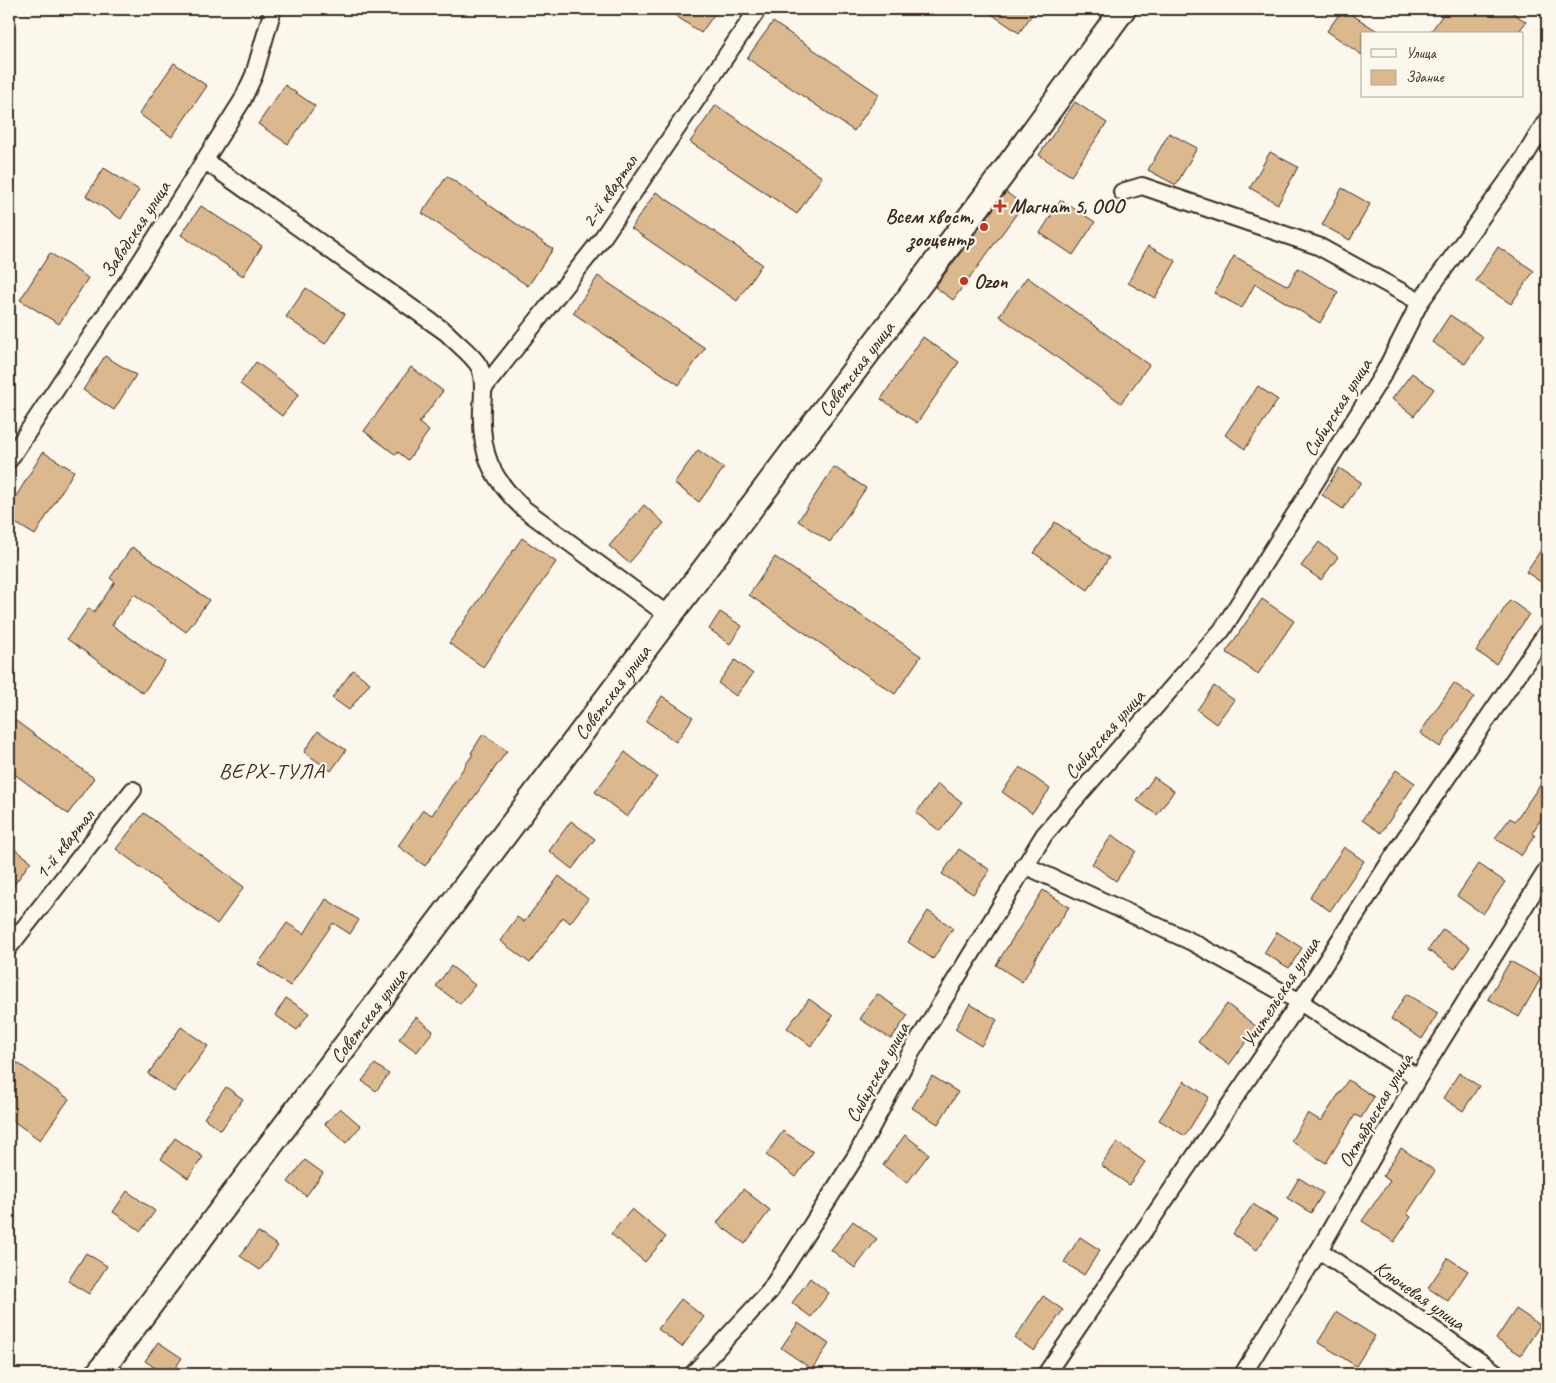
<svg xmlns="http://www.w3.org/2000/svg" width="1556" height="1383" viewBox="0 0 1556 1383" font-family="Caveat,sans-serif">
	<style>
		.building { fill: #dcb88e; stroke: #3b2a1e }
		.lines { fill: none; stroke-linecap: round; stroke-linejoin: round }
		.street-casing { stroke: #3b2a1e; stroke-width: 20 }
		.secondary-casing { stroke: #3b2a1e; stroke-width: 28 }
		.street { stroke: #fbf7ec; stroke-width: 16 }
		.secondary { stroke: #fbf7ec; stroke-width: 24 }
		.poi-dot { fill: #c8321e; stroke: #fbf7ec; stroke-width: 2 }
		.labels { text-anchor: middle; stroke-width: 4.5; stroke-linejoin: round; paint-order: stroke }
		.street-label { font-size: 20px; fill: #3b2a1e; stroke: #fbf7ec }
		.poi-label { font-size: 20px; font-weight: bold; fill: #3b2a1e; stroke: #fbf7ec; text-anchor: start }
		.quarter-label { font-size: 22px; letter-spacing: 1px; fill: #3b2a1e; stroke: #fbf7ec }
	</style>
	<rect width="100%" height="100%" fill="#fbf7ec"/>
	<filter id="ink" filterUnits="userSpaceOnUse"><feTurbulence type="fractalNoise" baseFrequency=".02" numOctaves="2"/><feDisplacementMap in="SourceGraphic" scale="10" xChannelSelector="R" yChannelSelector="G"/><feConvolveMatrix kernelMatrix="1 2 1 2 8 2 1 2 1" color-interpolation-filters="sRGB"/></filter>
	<g filter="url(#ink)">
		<!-- building -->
		<path class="building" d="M 666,9 L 718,9 L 701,33 Z
			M 984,9 L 1036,9 L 1019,33 Z
			M 1343,9 L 1382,34 L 1362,34 L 1362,55 L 1327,31 Z
			M 1447,9 L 1508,9 L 1526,22 L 1517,34 L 1429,34 Z
			M 773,22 L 879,94 L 854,131 L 747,58 Z
			M 174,63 L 207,86 L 172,137 L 139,114 Z
			M 285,85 L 315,106 L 288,144 L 258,124 Z
			M 1075,102 L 1107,123 L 1071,176 L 1039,155 Z
			M 716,105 L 822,177 L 797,214 L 690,142 Z
			M 1169,133 L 1197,148 L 1176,185 L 1148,170 Z
			M 1270,152 L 1298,167 L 1278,204 L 1250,188 Z
			M 104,168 L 139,190 L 121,219 L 86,196 Z
			M 447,176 L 553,249 L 528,286 L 422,213 Z
			M 1342,188 L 1370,204 L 1350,240 L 1322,225 Z
			M 656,192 L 762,264 L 737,301 L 631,228 Z
			M 1006,192 L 1023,205 L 953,300 L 935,287 Z
			M 1061,200 L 1095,222 L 1073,255 L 1040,233 Z
			M 201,206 L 262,246 L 243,276 L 181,235 Z
			M 1148,246 L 1176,261 L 1155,298 L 1128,283 Z
			M 1498,247 L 1534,271 L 1511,304 L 1476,281 Z
			M 50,253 L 88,278 L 59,324 L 20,300 Z
			M 1234,256 L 1288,286 L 1298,268 L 1338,292 L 1320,323 L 1255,284 L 1242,308 L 1214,293 Z
			M 598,276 L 705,348 L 679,385 L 573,313 Z
			M 1027,277 L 1149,365 L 1121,403 L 999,316 Z
			M 306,288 L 345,314 L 325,344 L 286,317 Z
			M 1450,315 L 1483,337 L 1465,364 L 1432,342 Z
			M 923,337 L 959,362 L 917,423 L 881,399 Z
			M 105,356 L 136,375 L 114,410 L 83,390 Z
			M 256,362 L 299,394 L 282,416 L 240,384 Z
			M 411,367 L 443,391 L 419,423 L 429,431 L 408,460 L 398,452 L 396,455 L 364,431 Z
			M 1412,373 L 1434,389 L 1414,416 L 1392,399 Z
			M 1258,386 L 1278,400 L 1245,449 L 1225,435 Z
			M 698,450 L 724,468 L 699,502 L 674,483 Z
			M 43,452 L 74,471 L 35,535 L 9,519 L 9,508 Z
			M 834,467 L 866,488 L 830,542 L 798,521 Z
			M 1339,468 L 1361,482 L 1343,509 L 1322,495 Z
			M 644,505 L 664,523 L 629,563 L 609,546 Z
			M 1055,522 L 1109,558 L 1088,590 L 1034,553 Z
			M 522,538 L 556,562 L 483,667 L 449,643 Z
			M 1547,541 L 1547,586 L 1526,572 Z
			M 1319,542 L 1338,557 L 1321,580 L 1301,566 Z
			M 132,547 L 209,600 L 186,632 L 134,594 L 112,625 L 165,662 L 143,693 L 67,639 L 89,608 L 94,612 L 115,582 L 110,578 Z
			M 775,557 L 921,656 L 895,694 L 749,595 Z
			M 1262,599 L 1294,621 L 1258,674 L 1226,652 Z
			M 1510,600 L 1529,614 L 1496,664 L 1476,651 Z
			M 720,612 L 742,626 L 730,644 L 709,629 Z
			M 735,660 L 753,674 L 736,696 L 718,683 Z
			M 353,670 L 370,683 L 349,710 L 332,698 Z
			M 1454,683 L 1474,697 L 1440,747 L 1420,733 Z
			M 1214,686 L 1234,700 L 1216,724 L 1197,710 Z
			M 662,696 L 693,717 L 676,742 L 646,721 Z
			M 9,716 L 94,778 L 68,814 L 9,770 Z
			M 318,731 L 346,750 L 331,771 L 304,752 Z
			M 483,734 L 507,751 L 425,866 L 398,846 L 423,810 L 432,815 L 473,754 L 471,753 Z
			M 625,752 L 657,777 L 627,817 L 595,792 Z
			M 1020,767 L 1050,789 L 1032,813 L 1002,792 Z
			M 1396,770 L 1415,783 L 1381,833 L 1362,820 Z
			M 1547,775 L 1547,810 L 1532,833 L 1535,835 L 1521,856 L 1495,838 L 1510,818 L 1515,821 Z
			M 1154,777 L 1174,791 L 1157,815 L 1137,801 Z
			M 938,784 L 962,802 L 940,831 L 916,813 Z
			M 144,813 L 244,887 L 217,924 L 116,849 Z
			M 571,821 L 595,839 L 572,869 L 549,851 Z
			M 1112,835 L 1136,851 L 1116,881 L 1092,864 Z
			M 9,845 L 31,861 L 9,892 Z
			M 1344,847 L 1364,861 L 1330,911 L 1310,897 Z
			M 959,849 L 990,870 L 973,894 L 942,874 Z
			M 1479,864 L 1505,882 L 1483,914 L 1457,896 Z
			M 559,876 L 588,899 L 570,923 L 563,917 L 530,963 L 500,941 L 517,917 L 524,922 Z
			M 1043,890 L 1069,907 L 1034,960 L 1035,961 L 1022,982 L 996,965 Z
			M 326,899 L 359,920 L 350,934 L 333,923 L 290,986 L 258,964 L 287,923 L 304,934 Z
			M 928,911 L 953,928 L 933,959 L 908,942 Z
			M 1443,929 L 1470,947 L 1455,969 L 1428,950 Z
			M 1277,932 L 1302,948 L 1289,968 L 1264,953 Z
			M 1510,961 L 1541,978 L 1519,1017 L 1488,999 Z
			M 451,966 L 475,985 L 460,1004 L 436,986 Z
			M 877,994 L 908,1015 L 891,1039 L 860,1019 Z
			M 1406,994 L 1438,1013 L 1422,1039 L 1391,1019 Z
			M 286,998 L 309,1013 L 297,1030 L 275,1015 Z
			M 809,999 L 833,1016 L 811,1046 L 787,1028 Z
			M 970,1004 L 997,1020 L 981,1046 L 955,1029 Z
			M 1227,1004 L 1257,1027 L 1229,1065 L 1198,1042 Z
			M 416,1017 L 433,1031 L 417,1052 L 399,1039 Z
			M 181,1027 L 208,1046 L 174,1092 L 148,1074 Z
			M 9,1057 L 69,1099 L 40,1140 L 9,1118 Z
			M 375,1064 L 389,1074 L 376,1091 L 362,1081 Z
			M 1459,1073 L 1479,1086 L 1463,1111 L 1443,1098 Z
			M 932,1076 L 958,1092 L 938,1124 L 912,1108 Z
			M 1348,1080 L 1374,1097 L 1361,1118 L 1355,1115 L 1326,1163 L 1291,1141 L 1308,1113 L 1321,1121 Z
			M 1184,1081 L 1209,1097 L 1185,1136 L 1159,1120 Z
			M 226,1087 L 243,1099 L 221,1130 L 204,1118 Z
			M 340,1108 L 361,1126 L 346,1143 L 325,1124 Z
			M 783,1131 L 813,1152 L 796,1177 L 766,1155 Z
			M 905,1135 L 929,1154 L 907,1183 L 883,1165 Z
			M 175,1138 L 203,1157 L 188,1178 L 161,1159 Z
			M 1117,1142 L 1145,1162 L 1129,1185 L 1101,1165 Z
			M 1401,1148 L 1435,1171 L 1407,1214 L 1411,1217 L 1394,1242 L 1362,1221 L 1390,1181 L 1383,1176 Z
			M 305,1160 L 323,1173 L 306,1196 L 288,1182 Z
			M 1299,1178 L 1323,1193 L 1311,1213 L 1287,1198 Z
			M 743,1189 L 770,1210 L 745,1244 L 717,1223 Z
			M 127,1191 L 155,1211 L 141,1231 L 113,1212 Z
			M 1253,1204 L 1277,1220 L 1257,1250 L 1233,1234 Z
			M 632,1209 L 666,1237 L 645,1262 L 611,1234 Z
			M 853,1221 L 877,1239 L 855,1268 L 831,1250 Z
			M 258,1232 L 278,1246 L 260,1270 L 240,1256 Z
			M 1080,1237 L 1100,1250 L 1084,1275 L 1064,1262 Z
			M 86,1253 L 107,1266 L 89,1294 L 68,1281 Z
			M 1448,1258 L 1468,1271 L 1448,1301 L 1428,1288 Z
			M 810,1278 L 829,1293 L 811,1317 L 792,1303 Z
			M 1043,1296 L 1063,1310 L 1034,1351 L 1015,1338 Z
			M 681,1299 L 704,1317 L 682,1347 L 658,1329 Z
			M 1516,1309 L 1540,1325 L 1521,1355 L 1496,1339 Z
			M 1337,1312 L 1375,1336 L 1356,1366 L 1318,1342 Z
			M 798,1323 L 829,1344 L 812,1369 L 781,1348 Z
			M 158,1342 L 182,1358 L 171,1374 L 164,1374 L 145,1361 Z"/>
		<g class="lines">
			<!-- street casing -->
			<g class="street-casing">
				<path id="street" d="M 204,160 L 447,333 C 456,343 472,354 479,366 C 485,377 483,396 482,408 C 480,454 491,478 524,509 L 669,616
					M 1122,192 L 1142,186 L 1318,246 L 1420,302
					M 483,389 L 601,240 L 758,9
					M 9,460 L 141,261 L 242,101 L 254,75 L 273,9
					M 1024,865 L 1192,942 L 1300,1002 L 1418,1078
					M 9,947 L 133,790
					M 1319,1250 L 1498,1374
					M 693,1374 L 769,1292 L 856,1156 L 909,1056 L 1044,835 L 1222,630 L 1384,373 L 1420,302 L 1522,161 L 1547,120
					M 1046,1374 L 1300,1002 L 1404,840 L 1547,632
					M 1243,1374 L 1319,1250 L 1418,1078 L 1547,870"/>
			</g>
			<!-- secondary casing -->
			<g class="secondary-casing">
				<g id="secondary">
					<path id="s1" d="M 98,1374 L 1001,176 L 1123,9"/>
				</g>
			</g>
			<!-- street -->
			<use href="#street" class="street"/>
			<!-- secondary -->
			<use href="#secondary" class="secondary"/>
		</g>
	</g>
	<!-- markers -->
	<g class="poi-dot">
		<path d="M997.5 198.5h5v5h5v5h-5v5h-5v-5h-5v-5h5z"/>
		<circle cx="984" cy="227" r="5"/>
		<circle cx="964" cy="281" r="5"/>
	</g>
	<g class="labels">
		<!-- street labels -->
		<g class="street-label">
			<text transform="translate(609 191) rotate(-56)" y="7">2-й квартал</text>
			<text transform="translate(135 229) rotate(-57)" y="7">Заводская улица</text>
			<text dy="7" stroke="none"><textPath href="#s1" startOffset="1259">Советская улица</textPath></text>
			<text transform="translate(1337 407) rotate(-58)" y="7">Сибирская улица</text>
			<text dy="7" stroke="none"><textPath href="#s1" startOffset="854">Советская улица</textPath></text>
			<text transform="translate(1104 734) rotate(-49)" y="7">Сибирская улица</text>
			<text transform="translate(64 844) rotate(-52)" y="7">1-й квартал</text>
			<text transform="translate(1280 992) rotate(-57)" y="7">Учительская улица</text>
			<text dy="7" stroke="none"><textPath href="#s1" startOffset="449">Советская улица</textPath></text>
			<text transform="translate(877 1072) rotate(-61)" y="7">Сибирская улица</text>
			<text transform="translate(1375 1110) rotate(-60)" y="7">Октябрьская улица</text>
			<text transform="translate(1420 1295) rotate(35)" y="7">Ключевая улица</text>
		</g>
		<!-- poi labels -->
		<g class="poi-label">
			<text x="1010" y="213">Магнат 5, ООО</text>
			<text x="974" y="223" text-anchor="end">Всем хвост,<tspan x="974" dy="23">зооцентр</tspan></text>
			<text x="974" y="288">Ozon</text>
		</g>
		<!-- quarter labels -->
		<g class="quarter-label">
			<text x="272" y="778">ВЕРХ-ТУЛА</text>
		</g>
	</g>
	<!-- margin -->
	<rect width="1556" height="1383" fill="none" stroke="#fbf7ec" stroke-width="30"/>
	<rect x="15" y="15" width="1526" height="1353" fill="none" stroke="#3b2a1e" stroke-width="2" filter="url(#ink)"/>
	<!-- legend -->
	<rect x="1361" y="32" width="162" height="65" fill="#fbf7ec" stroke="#aea59a"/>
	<rect x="1371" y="49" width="25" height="8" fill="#fbf7ec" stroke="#aea59a"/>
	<text x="1406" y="58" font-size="15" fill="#3b2a1e">Улица</text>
	<rect x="1371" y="70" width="25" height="15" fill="#dcb88e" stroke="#aea59a"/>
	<text x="1406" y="82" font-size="15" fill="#3b2a1e">Здание</text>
</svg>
